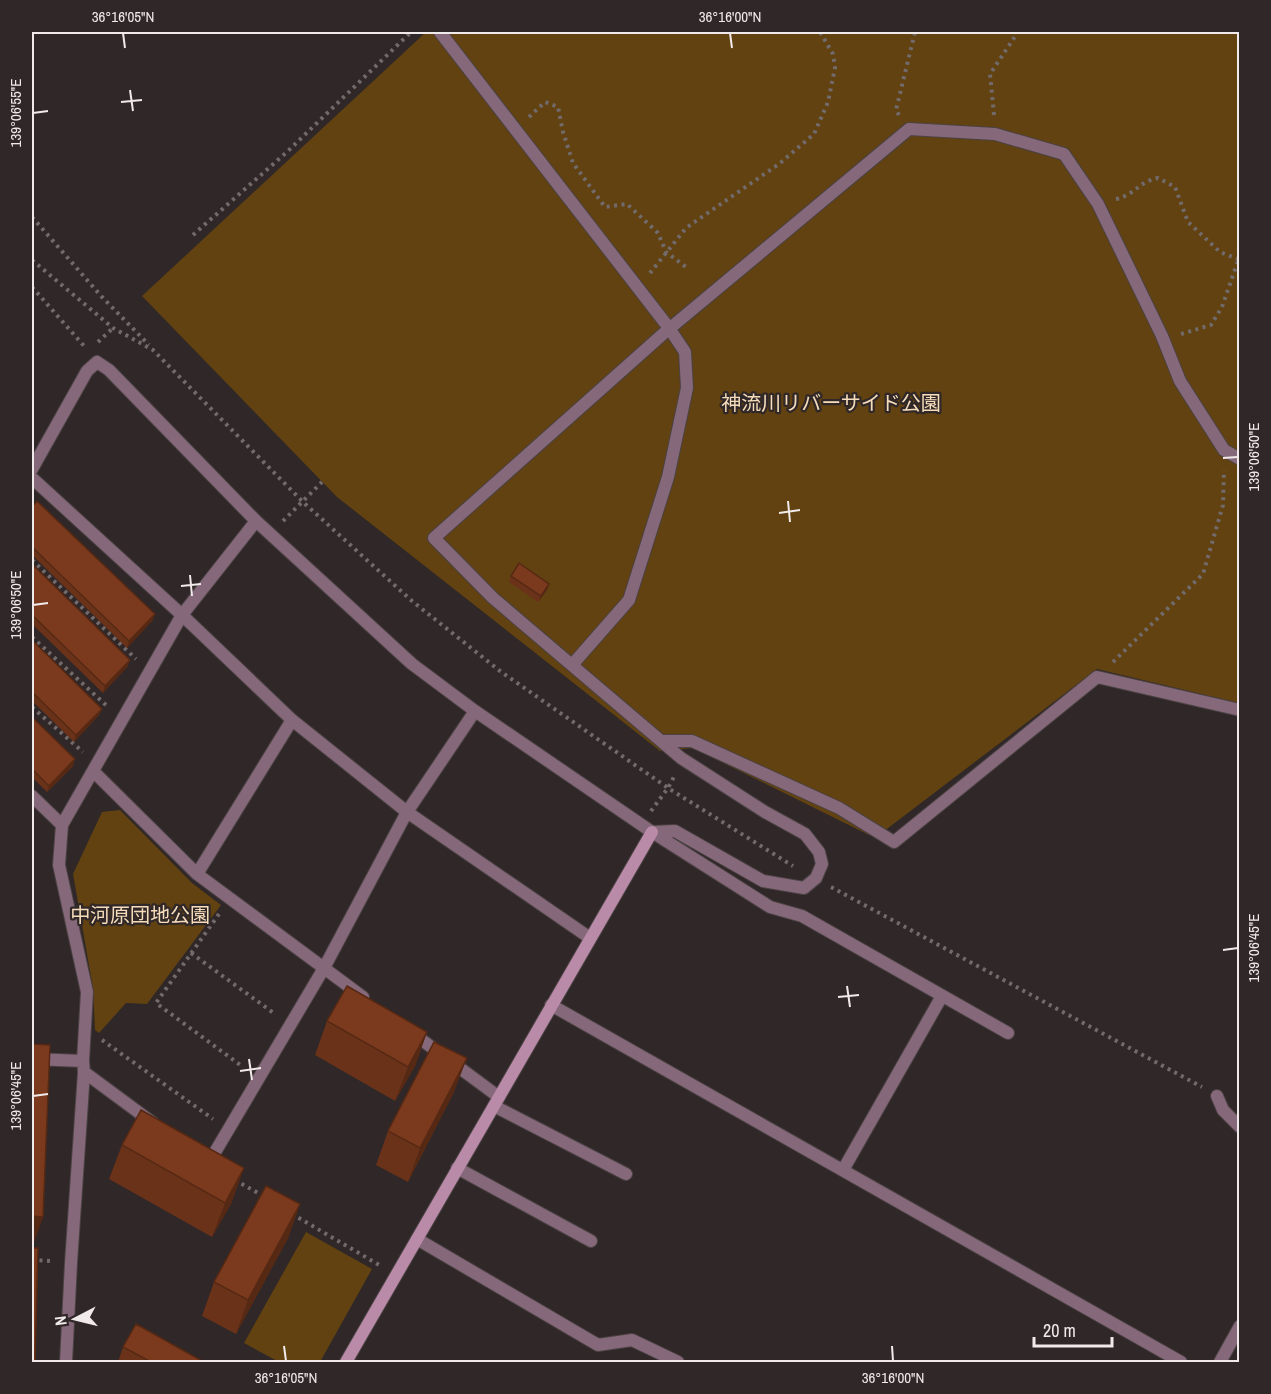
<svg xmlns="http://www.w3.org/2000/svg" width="1271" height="1394" viewBox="0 0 1271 1394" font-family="'Archivo Narrow','Noto Sans JP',sans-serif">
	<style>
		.green { fill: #614210 }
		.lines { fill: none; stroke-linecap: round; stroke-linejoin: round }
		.lane-casing { stroke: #4b4243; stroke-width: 14 }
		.street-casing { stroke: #4b4243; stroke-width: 14 }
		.secondary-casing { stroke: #4b4243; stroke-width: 14 }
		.path { stroke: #726a6b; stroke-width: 4; stroke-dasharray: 3 4.5; stroke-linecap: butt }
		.lane { stroke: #85687a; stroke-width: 12 }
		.street { stroke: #85687a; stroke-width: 12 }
		.secondary { stroke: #b98ba8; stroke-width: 12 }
		.wall { fill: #6a3219 }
		.shaded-wall { fill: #562914 }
		.building { fill: #7b3a1d; stroke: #562914; stroke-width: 1.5 }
		.ticks { fill: none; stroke: #f1eaeb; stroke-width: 2 }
		.labels { text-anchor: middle; stroke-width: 4.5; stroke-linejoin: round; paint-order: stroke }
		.park-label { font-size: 20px; fill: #f5dcba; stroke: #302728 }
		.neatline { fill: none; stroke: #f1eaeb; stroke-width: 2 }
		.ticks-label { font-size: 15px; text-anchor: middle; fill: #f1eaeb }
	</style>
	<rect width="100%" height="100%" fill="#302728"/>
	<!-- green -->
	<path class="green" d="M 426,32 L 1239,32 L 1239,703 L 1097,669 L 875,838 L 693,748 L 660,751 L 337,497 L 142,296 Z
		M 120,810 L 192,883 L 221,905 L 147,1004 L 126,1003 L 99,1033 L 95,1030 L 93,988 L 73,874 L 102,812 Z
		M 306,1232 L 372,1269 L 320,1362 L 279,1362 L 244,1343 Z"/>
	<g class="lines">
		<!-- lane casing -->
		<g class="lane-casing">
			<path id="lane" d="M 440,32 L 669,328 L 685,352 L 687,388 L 668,477 L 629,600 L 572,665
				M 32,469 L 87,371 L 97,362 L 109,370 L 256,521 L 412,664 L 475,711 L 652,832 L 770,907 L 802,916 L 1008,1033
				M 663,741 L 692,741 L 839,808 L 894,842 L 1097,677 L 1240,710
				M 407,812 L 475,711
				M 652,832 L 675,831 L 763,881 L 804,888 L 816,878 L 822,864 L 819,852 L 805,834 L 765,812 L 681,758 L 493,598 L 434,538 L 663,334 L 909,129 L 995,134 L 1064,154 L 1098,204 L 1162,336 L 1180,381 L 1224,450 L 1240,459
				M 1217,1096 L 1223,1110 L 1240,1127
				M 843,1170 L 942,996"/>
		</g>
		<!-- street casing -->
		<g class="street-casing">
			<path id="street" d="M 32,478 L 182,615 L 292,720 L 407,812 L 590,938
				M 93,771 L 197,874 L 363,997
				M 32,796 L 62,825
				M 197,874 L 292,720
				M 551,1005 L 1181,1362
				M 411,1032 L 499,1097
				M 32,1059 L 83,1061
				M 84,1072 L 153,1123
				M 494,1106 L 626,1174
				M 208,1164 L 324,968 L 407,812
				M 457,1168 L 591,1241
				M 417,1239 L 598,1345 L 632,1340 L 678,1362
				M 66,1362 L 71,1263 L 84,1072 L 83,1061 L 87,992 L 59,865 L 62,825 L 182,615 L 256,521
				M 1220,1362 L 1240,1326"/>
		</g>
		<!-- secondary casing -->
		<g class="secondary-casing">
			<path id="secondary" d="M 346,1362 L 652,832"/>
		</g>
		<!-- path -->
		<path class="path" d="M 899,115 L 896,110 L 915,32
			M 994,115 L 990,74 L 1018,32
			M 529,117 L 545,102 L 558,107 L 563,132 L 573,163 L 605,207 L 627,204 L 658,233 L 666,252 L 686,267
			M 1116,199 C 1135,195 1138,182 1158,178 L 1175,187 L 1188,222 L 1220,252 L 1240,260
			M 32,217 L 102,297 L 149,345
			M 193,235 L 288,151 L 411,32
			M 32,260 L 113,328 L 153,350 L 303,502 L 412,601 L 500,671 L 668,788 L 793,866
			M 650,273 L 686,228 L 779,164 L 814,134 L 828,102 L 835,68 L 833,54 L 820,32
			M 32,287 L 85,347
			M 1181,334 L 1211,325 L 1222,307 L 1240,255
			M 98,342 L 113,328
			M 283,521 L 322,482
			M 32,560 L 136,659
			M 32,637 L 108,707
			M 1113,662 L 1203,574 L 1223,505 L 1224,470
			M 32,707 L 83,752
			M 651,811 L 668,788 L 675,775
			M 831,887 L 1202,1087
			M 219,914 L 156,1003 L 243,1067
			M 191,953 L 275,1014
			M 102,1040 L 213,1119
			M 235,1180 L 265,1197
			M 292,1214 L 381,1266
			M 32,1260 L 52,1261"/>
		<!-- lane -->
		<use href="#lane" class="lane"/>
		<!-- street -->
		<use href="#street" class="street"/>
		<!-- secondary -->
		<use href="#secondary" class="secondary"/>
	</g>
	<!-- wall -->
	<path class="wall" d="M 32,507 L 155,614 L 152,621 L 127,648 L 32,555 Z
		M 32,564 L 128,666 L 103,693 L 32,624 Z
		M 511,576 L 549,584 L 547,590 L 538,602 L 509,582 Z
		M 32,640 L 102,709 L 99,715 L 74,742 L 32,701 Z
		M 32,717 L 73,766 L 47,792 L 32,777 Z
		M 327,1021 L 427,1032 L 415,1066 L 395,1101 L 315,1055 Z
		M 454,1092 L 408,1182 L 376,1165 L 388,1131 Z
		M 122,1145 L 232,1202 L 212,1237 L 109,1179 Z
		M 300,1204 L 288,1238 L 236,1334 L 202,1316 L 214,1282 Z
		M 123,1347 L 204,1362 L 118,1362 Z"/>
	<!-- shaded-wall -->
	<path class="shaded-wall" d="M 549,584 L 547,590 L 538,602 L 541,596 Z
		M 155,614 L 152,621 L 127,648 L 129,641 Z
		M 130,660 L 128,666 L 103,693 L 105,686 Z
		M 102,709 L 99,715 L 74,742 L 76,735 Z
		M 75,759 L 73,766 L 47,792 L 49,786 Z
		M 427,1032 L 415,1066 L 395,1101 L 408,1067 Z
		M 467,1058 L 454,1092 L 408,1182 L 420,1148 Z
		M 244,1168 L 232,1202 L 212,1237 L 225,1203 Z
		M 300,1204 L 288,1238 L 236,1334 L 248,1300 Z
		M 32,1216 L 43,1217 L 32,1249 Z"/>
	<!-- building -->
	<path class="building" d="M 37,501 L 155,614 L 129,641 L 32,547 L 32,507 Z
		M 519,563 L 549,584 L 541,596 L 511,576 Z
		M 32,564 L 130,660 L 105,686 L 32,615 Z
		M 32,640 L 102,709 L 76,735 L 32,692 Z
		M 32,717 L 75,759 L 49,786 L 32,769 Z
		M 347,986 L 427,1032 L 408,1067 L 327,1021 Z
		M 434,1042 L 467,1058 L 420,1148 L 388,1131 Z
		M 32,1044 L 50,1045 L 43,1217 L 32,1216 Z
		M 141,1110 L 244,1168 L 225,1203 L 122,1145 Z
		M 266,1186 L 300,1204 L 248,1300 L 214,1282 Z
		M 32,1248 L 38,1248 L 35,1362 L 32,1362 Z
		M 136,1324 L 204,1362 L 151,1362 L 123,1347 Z"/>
	<!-- ticks -->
	<path class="ticks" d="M 123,33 L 125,48M 730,33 L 732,48M 130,90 L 133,111M 121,102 L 142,100M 33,113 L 48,111M 1223,458 L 1238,457M 788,501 L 790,522M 779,513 L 800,510M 190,575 L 192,596M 181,586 L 201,584M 33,605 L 48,603M 1223,950 L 1238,948M 847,986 L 850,1007M 838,997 L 859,995M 249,1059 L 252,1080M 240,1071 L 261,1068M 33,1096 L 48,1094M 284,1346 L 286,1361M 892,1346 L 893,1361"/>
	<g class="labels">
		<!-- park labels -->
		<g class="park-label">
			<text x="831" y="410">神流川リバーサイド公園</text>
			<text x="140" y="922">中河原団地公園</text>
		</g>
	</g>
	<!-- border -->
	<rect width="1271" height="1394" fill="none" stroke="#302728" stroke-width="66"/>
	<!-- north arrow -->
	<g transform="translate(75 1319) rotate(263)" stroke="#302728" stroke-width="4.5" paint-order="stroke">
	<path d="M0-4.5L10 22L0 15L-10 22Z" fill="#f1eaeb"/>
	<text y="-9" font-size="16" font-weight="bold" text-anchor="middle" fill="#f1eaeb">N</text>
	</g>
	<!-- scale -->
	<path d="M1034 1337v9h78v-9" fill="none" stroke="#f1eaeb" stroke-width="3"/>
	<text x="1043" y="1337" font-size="18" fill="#f1eaeb" stroke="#302728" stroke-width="4.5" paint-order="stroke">20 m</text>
	<rect x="33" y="33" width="1205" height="1328" class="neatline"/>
	<g class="ticks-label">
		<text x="123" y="22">36°16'05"N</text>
		<text x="730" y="22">36°16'00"N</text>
		<text transform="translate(16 113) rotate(-90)" y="5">139°06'55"E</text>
		<text transform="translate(1254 457) rotate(-90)" y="5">139°06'50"E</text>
		<text transform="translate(16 605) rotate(-90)" y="5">139°06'50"E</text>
		<text transform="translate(1254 948) rotate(-90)" y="5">139°06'45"E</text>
		<text transform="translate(16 1096) rotate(-90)" y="5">139°06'45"E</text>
		<text x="286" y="1383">36°16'05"N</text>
		<text x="893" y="1383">36°16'00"N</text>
	</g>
</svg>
